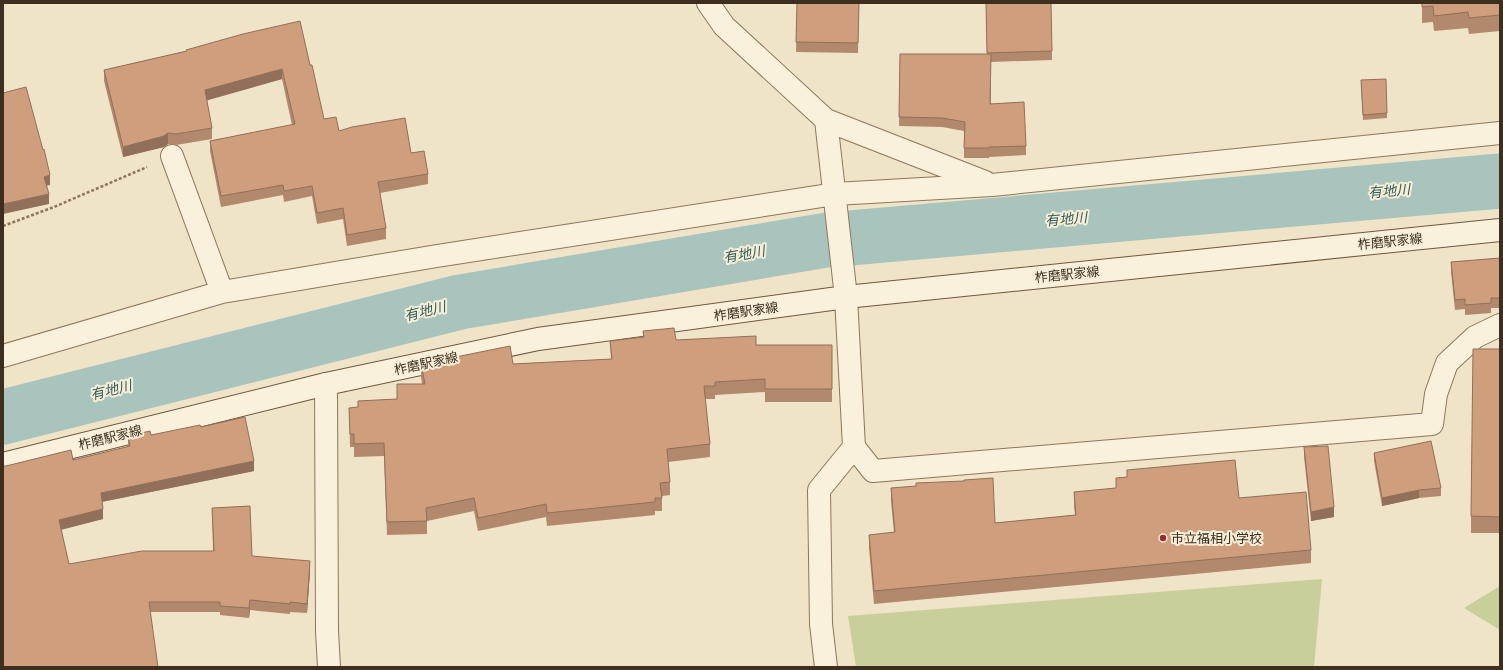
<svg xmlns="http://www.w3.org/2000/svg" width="1503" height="670" viewBox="0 0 1503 670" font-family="Georgia,'Noto Sans JP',serif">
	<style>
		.green { fill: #c9cf9b }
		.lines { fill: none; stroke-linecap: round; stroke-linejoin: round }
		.river { stroke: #a9c4bc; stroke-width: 55 }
		.minor-casing { stroke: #8d765c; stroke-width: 24 }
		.secondary-casing { stroke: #6f573f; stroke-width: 24 }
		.path { stroke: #8d765c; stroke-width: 2.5; stroke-dasharray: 3 2; stroke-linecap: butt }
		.minor { stroke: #faf1dc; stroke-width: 22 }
		.secondary { stroke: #faf1dc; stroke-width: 22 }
		.wall { fill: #b2896c }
		.shaded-wall { fill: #916f58 }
		.building { fill: #cf9f7d; stroke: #916f58 }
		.poi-dot { fill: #9e2a2b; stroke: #f7eed8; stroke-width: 1.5 }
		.labels { text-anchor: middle; stroke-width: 4; stroke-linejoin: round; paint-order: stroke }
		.street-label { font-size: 13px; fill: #3d2e20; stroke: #f7eed8 }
		.poi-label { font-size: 13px; fill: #3d2e20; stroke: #f7eed8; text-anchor: start }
		.water-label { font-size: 14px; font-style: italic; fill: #2f5d5a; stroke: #f7eed8 }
	</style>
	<rect width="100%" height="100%" fill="#f0e4c8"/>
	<!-- green -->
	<path class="green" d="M 1322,579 L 1314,667 L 856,667 L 848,616 Z
		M 1500,586 L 1500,630 L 1464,608 Z"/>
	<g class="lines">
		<!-- river -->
		<path class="river" d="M 3,417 L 460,302 L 827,240 L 1500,181"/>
		<!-- minor casing -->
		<g class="minor-casing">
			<path id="minor" d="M 708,3 L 724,26 L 826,120 L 846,297 L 854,447 L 819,490 L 821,624 L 826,667
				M 826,120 L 985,182
				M 172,156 L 222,292
				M 3,356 L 222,292 L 437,256 L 835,194 L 992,185 L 1500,133
				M 326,384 L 327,631 L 329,667
				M 854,447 L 873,471 L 1432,424 L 1436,394 L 1447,363 L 1475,337 L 1500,325"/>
		</g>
		<!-- secondary casing -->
		<g class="secondary-casing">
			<path id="secondary" d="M 3,464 L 326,384 L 538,339 L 846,297 L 1500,230"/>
		</g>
		<!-- path -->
		<path class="path" d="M 3,226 L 54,207 L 147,167"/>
		<!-- minor -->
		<use href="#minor" class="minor"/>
		<!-- secondary -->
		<use href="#secondary" class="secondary"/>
	</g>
	<!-- wall -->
	<path class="wall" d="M 797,3 L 859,3 L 858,53 L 796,52 Z
		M 986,3 L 1052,51 L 1052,60 L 991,62 L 991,104 L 1026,146 L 1026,155 L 989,157 L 989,158 L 964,158 L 964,131 L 942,127 L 899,126 L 900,54 L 987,54 Z
		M 1422,3 L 1500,3 L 1500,31 L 1469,34 L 1468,28 L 1434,31 L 1433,22 L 1422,23 Z
		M 186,50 L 310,65 L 324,119 L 339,131 L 411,153 L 428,174 L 428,184 L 380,193 L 386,228 L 386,239 L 347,246 L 343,219 L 317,224 L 312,196 L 284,202 L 283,195 L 221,207 L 210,151 L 210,141 L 292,125 L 282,79 L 206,100 L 212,128 L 212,139 L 176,145 L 168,144 L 164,147 L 123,157 L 104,81 L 104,70 L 186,51 Z
		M 1361,85 L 1387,113 L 1387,118 L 1363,120 Z
		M 1500,258 L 1500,308 L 1491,308 L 1491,313 L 1465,315 L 1465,309 L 1455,310 L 1451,272 L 1451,262 Z
		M 643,331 L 676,340 L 756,345 L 832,345 L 832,402 L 765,402 L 765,392 L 715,395 L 715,399 L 705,399 L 710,444 L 710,457 L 668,462 L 670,482 L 670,495 L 662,496 L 662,511 L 655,511 L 655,515 L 547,526 L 546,517 L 478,531 L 474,511 L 427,521 L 427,534 L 387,535 L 384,456 L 354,457 L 354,447 L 350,447 L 349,408 L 358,407 L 358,401 L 397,399 L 422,384 L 421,377 L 421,364 L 513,364 L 611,359 L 610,341 L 643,337 Z
		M 1500,349 L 1500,533 L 1471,533 L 1471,516 Z
		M 201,427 L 254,471 L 102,502 L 103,519 L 61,530 L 69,564 L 213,551 L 212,508 L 252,556 L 310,571 L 307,613 L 290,612 L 290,614 L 250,610 L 249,618 L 220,615 L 220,612 L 151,612 L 3,667 L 73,460 L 128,447 L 128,436 L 151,435 Z
		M 1304,447 L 1334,517 L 1311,521 L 1304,457 Z
		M 1374,453 L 1441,488 L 1441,496 L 1419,498 L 1382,506 L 1374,461 Z
		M 1127,470 L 1239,498 L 1311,550 L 1311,563 L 874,604 L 869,548 L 869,535 L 894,533 L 891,501 L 891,488 L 995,523 L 1075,515 L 1074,506 L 1074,492 L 1116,488 L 1116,478 L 1127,477 Z"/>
	<!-- shaded-wall -->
	<path class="shaded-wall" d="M 282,69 L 282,79 L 205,101 L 205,90 Z
		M 168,133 L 168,144 L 164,147 L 123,157 L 123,147 Z
		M 50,175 L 50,185 L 44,186 L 44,177 Z
		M 49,194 L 49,204 L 3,214 L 3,204 Z
		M 254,461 L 254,471 L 101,502 L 101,493 Z
		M 1419,490 L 1419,498 L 1382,506 L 1382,498 Z
		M 1334,507 L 1334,517 L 1311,521 L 1311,512 Z
		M 103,509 L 103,519 L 59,530 L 59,520 Z
		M 310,561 L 310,571 L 307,613 L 307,604 Z
		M 250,600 L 250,610 L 249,618 L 249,608 Z"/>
	<!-- building -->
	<path class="building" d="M 797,3 L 859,3 L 858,43 L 796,42 Z
		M 986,3 L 1051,3 L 1052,51 L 987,53 Z
		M 1422,3 L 1500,3 L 1500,15 L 1469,18 L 1468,12 L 1434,16 L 1433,6 L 1422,7 Z
		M 300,21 L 310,65 L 312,65 L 324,119 L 336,117 L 339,131 L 352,127 L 405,118 L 411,153 L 424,151 L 428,174 L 378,182 L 386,228 L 347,235 L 343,208 L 317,213 L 312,186 L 284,191 L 283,185 L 221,196 L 210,141 L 295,124 L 282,69 L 205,90 L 212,128 L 176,134 L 168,133 L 164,136 L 123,147 L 104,70 L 187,51 L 186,50 L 243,34 Z
		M 900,54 L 991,54 L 990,104 L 1024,102 L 1026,146 L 989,147 L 989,148 L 964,148 L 965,122 L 942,118 L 899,117 Z
		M 1386,79 L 1387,113 L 1363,115 L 1361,80 Z
		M 26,87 L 43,150 L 44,149 L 50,175 L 44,177 L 49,194 L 3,204 L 3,93 Z
		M 1500,258 L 1500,298 L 1491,298 L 1491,303 L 1465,305 L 1465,299 L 1455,300 L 1451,262 Z
		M 674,328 L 676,340 L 756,336 L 756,345 L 832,345 L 832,389 L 765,389 L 765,379 L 715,382 L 715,386 L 704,386 L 710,444 L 667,449 L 670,482 L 660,483 L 662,498 L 655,498 L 655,502 L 547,513 L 546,504 L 478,518 L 474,498 L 426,508 L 427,521 L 387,522 L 384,443 L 354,444 L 354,434 L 350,434 L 349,408 L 358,407 L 358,401 L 397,399 L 397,384 L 425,384 L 421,364 L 510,346 L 513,364 L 612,359 L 610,341 L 644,337 L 643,331 Z
		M 1473,349 L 1500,349 L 1500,517 L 1471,516 Z
		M 245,417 L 254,461 L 101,493 L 103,509 L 59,520 L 69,564 L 142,551 L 214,551 L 212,508 L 250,506 L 252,556 L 310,561 L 307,604 L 290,602 L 290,604 L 250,600 L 249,608 L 220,606 L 220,602 L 149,602 L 158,667 L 3,667 L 3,466 L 6,466 L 71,450 L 73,460 L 130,446 L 128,436 L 150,431 L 151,435 L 200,425 L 201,427 Z
		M 1431,441 L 1441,488 L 1419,490 L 1382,498 L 1374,453 Z
		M 1328,446 L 1334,507 L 1311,512 L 1304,447 Z
		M 1235,460 L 1239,498 L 1306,492 L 1311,550 L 874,591 L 869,535 L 895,532 L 891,488 L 916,486 L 916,483 L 964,481 L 964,480 L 993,478 L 995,523 L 1076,515 L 1074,492 L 1116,488 L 1116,478 L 1127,477 L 1127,470 Z"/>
	<!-- markers -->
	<circle class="poi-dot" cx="1163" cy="538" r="4"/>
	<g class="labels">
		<!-- street labels -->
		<g class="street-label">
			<text transform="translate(1390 241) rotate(-6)" y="5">柞磨駅家線</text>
			<text transform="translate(1067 274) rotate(-6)" y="5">柞磨駅家線</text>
			<text transform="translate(746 311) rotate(-8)" y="5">柞磨駅家線</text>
			<text transform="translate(426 363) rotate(-12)" y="5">柞磨駅家線</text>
			<text transform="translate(110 437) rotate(-14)" y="5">柞磨駅家線</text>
		</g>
		<!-- poi labels -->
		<g class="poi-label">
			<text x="1171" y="543">市立福相小学校</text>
		</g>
		<!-- water labels -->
		<g class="water-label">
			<text transform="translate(1389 191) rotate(-5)" y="5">有地川</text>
			<text transform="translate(1066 219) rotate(-5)" y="5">有地川</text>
			<text transform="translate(744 254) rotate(-10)" y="5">有地川</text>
			<text transform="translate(425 311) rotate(-14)" y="5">有地川</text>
			<text transform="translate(111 390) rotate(-14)" y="5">有地川</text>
		</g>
	</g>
	<!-- border -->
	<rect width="1503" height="670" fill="none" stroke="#3d2e20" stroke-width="8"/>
</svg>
